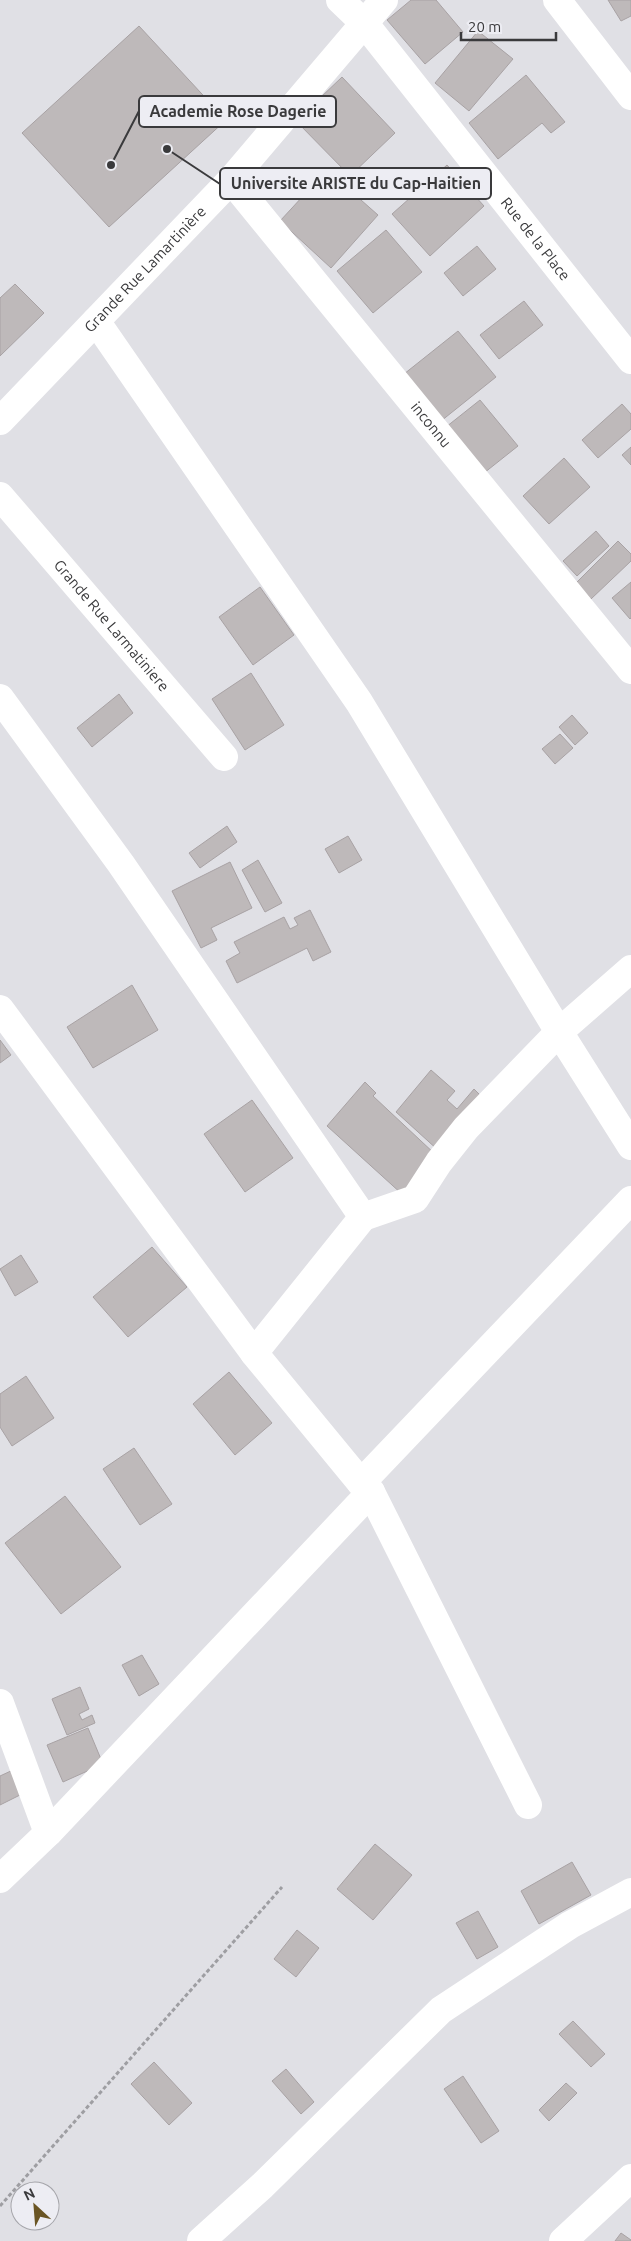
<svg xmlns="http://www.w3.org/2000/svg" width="631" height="2241" viewBox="0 0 631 2241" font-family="Ubuntu,sans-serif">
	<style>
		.building { fill: #beb9ba; stroke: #a8a2a4 }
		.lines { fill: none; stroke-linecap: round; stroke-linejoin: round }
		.path { stroke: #9e9ea2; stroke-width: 3; stroke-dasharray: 4 2.5; stroke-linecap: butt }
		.minor { stroke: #fff; stroke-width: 28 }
		.labels { text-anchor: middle; stroke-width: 4; stroke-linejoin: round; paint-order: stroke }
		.street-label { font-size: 15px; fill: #3a3a3c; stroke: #ededf3 }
		.leader { fill: none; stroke: #3a3a3c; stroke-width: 2 }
		.callout-dot { fill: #3a3a3c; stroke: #ededf3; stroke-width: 2 }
		.callout { fill: #ededf3; stroke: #3a3a3c; stroke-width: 2 }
		.callout-label { font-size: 16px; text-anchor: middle; font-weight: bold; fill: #3a3a3c }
	</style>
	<rect width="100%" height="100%" fill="#e0e0e5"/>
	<!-- building -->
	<path class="building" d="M 411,0 L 436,0 L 463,32 L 425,64 L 387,20 Z
		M 608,0 L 631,0 L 631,16 L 621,21 Z
		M 139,26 L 226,120 L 109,227 L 22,133 Z
		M 478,31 L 513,59 L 469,111 L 435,83 Z
		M 526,75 L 565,122 L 551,133 L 542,123 L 498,159 L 469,123 Z
		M 342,77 L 395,133 L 350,176 L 296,121 Z
		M 447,165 L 484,206 L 430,256 L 392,214 Z
		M 327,170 L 378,215 L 331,268 L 280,221 Z
		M 386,230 L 422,272 L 373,313 L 337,271 Z
		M 477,246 L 496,269 L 463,296 L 444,273 Z
		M 15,284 L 44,313 L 0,356 L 0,298 Z
		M 524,301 L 543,325 L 499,359 L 480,335 Z
		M 458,331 L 496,377 L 441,421 L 404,374 Z
		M 480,400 L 518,446 L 484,473 L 446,427 Z
		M 622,404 L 631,414 L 631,429 L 598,458 L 582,440 Z
		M 631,447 L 631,465 L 622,455 Z
		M 564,458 L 590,487 L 549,524 L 523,496 Z
		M 596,531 L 609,546 L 577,576 L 563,561 Z
		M 618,541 L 631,554 L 631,561 L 591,599 L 576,583 Z
		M 631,582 L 631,618 L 630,619 L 612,598 Z
		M 260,587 L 294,635 L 253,665 L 219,617 Z
		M 251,673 L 284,725 L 245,750 L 212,699 Z
		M 119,694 L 133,713 L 92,747 L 77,728 Z
		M 572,715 L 588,733 L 575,745 L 559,727 Z
		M 560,734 L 573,748 L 555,764 L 542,749 Z
		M 227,826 L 237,842 L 200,868 L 189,853 Z
		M 348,836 L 362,860 L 339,873 L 325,849 Z
		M 258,860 L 282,903 L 265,912 L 242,870 Z
		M 230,862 L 252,908 L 211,928 L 217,940 L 201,948 L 172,891 Z
		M 310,910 L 331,952 L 313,961 L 307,948 L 237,983 L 226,961 L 240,953 L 234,942 L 284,917 L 290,929 L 298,925 L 294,918 Z
		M 132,985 L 158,1030 L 93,1068 L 67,1027 Z
		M 0,1040 L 11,1055 L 0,1063 Z
		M 431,1070 L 455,1091 L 447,1100 L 457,1109 L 474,1089 L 483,1098 L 439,1151 L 396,1112 Z
		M 365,1082 L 376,1093 L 373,1096 L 436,1155 L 403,1195 L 327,1126 Z
		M 252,1100 L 293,1158 L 245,1192 L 204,1134 Z
		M 152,1247 L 187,1287 L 128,1337 L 93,1297 Z
		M 21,1255 L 38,1282 L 15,1296 L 0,1269 Z
		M 229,1372 L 272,1423 L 235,1455 L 193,1404 Z
		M 26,1376 L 54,1418 L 12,1446 L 0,1427 L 0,1394 Z
		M 134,1448 L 172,1504 L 140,1525 L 103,1469 Z
		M 65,1496 L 121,1567 L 61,1614 L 5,1543 Z
		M 142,1655 L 159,1684 L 139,1696 L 122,1665 Z
		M 80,1687 L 89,1709 L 79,1714 L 82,1720 L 92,1715 L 95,1723 L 67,1735 L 52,1699 Z
		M 88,1728 L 103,1764 L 63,1782 L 47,1745 Z
		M 13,1770 L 24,1793 L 0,1805 L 0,1776 Z
		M 375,1844 L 412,1875 L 373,1920 L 337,1889 Z
		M 572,1862 L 591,1895 L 539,1924 L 521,1891 Z
		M 478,1911 L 498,1947 L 477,1959 L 456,1923 Z
		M 297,1930 L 319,1948 L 296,1977 L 274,1959 Z
		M 573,2021 L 605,2054 L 591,2067 L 559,2034 Z
		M 154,2062 L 192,2103 L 169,2125 L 131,2084 Z
		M 286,2069 L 314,2102 L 301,2114 L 272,2081 Z
		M 463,2076 L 499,2131 L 481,2143 L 444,2089 Z
		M 566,2083 L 577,2093 L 549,2121 L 539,2110 Z
		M 621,2233 L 631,2240 L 631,2241 L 615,2241 Z"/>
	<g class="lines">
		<!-- path -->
		<path class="path" d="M 0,2206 L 282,1887"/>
		<!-- minor -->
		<g class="minor">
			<path id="s1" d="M 340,0 L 365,24 L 631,360"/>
			<path d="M 557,0 L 631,96"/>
			<path id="s2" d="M 231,180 L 631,670"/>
			<path d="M 96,321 L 359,702 L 559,1032 L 631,969"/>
			<path id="s3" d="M 0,421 L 231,180 L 384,0"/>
			<path id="s4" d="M 0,496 L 224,757"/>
			<path d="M 0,698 L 121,864 L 363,1217 L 415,1199 L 439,1162 L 466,1128 L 559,1032 L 631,1146"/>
			<path d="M 0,1009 L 254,1353 L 363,1217"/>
			<path d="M 254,1353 L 361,1483"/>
			<path d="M 0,1703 L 48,1833"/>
			<path d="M 528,1805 L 371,1492 L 361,1483 L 631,1200"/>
			<path d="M 0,1879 L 48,1833 L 371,1492"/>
			<path d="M 201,2241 L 262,2186 L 441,2010 L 570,1925 L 631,1892"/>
			<path d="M 563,2241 L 631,2178"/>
		</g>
	</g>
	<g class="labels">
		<!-- street labels -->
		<g class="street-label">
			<text dy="5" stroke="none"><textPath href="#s1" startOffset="309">Rue de la Place</textPath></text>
			<text dy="5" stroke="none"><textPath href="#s3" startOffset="210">Grande Rue Lamartinière</textPath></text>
			<text dy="5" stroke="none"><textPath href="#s2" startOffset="316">inconnu</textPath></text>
			<text dy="5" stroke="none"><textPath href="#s4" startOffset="171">Grande Rue Larmatiniere</textPath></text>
		</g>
	</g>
	<!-- callouts -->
	<path class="leader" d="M111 165L139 111M167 149L220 184"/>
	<g class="callout-dot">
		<circle cx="111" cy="165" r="5"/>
		<circle cx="167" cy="149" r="5"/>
	</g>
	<g class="callout">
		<rect x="139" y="96" width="197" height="31" rx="5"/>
		<rect x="220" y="168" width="271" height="31" rx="5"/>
	</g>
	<g class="callout-label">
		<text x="238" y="117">Academie Rose Dagerie</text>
		<text x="356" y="189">Universite ARISTE du Cap-Haitien</text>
	</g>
	<!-- north arrow -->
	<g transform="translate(35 2206) rotate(334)"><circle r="24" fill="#ededf3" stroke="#a5a5aa"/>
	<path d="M0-4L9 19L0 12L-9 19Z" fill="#6a5524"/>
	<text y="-8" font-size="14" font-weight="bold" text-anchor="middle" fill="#3a3a3c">N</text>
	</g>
	<!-- scale -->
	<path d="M461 32v8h95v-8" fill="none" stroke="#3a3a3c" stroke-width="2.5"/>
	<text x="468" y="32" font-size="15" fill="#3a3a3c" stroke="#ededf3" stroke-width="4" paint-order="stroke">20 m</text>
</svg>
